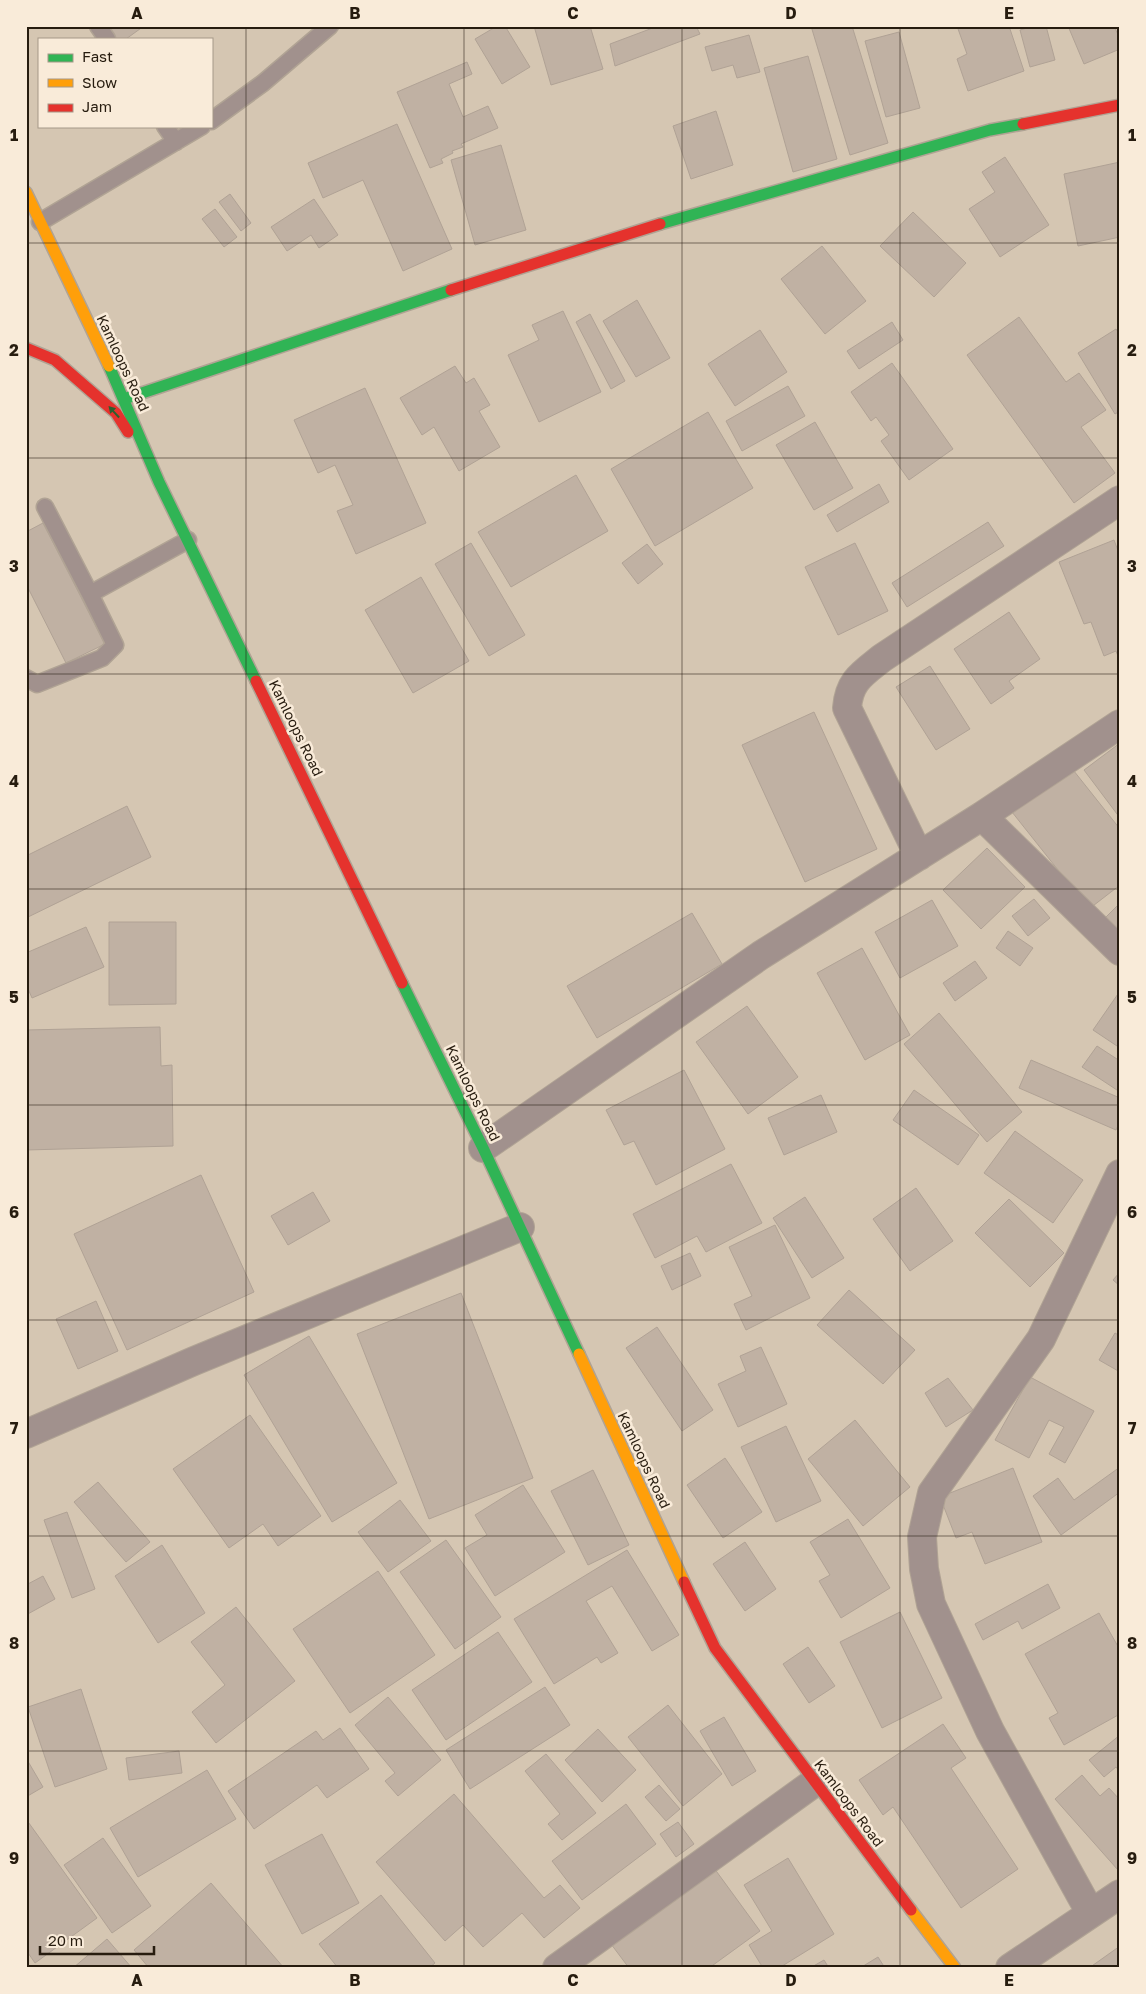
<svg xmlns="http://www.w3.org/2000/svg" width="1146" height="1994" viewBox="0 0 1146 1994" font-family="'Golos Text',sans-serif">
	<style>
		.building { fill: #c0b1a3; stroke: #b0a295 }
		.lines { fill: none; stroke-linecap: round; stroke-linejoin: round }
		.lane-casing { stroke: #b0a394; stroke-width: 19 }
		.street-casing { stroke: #b0a394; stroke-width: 30 }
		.fast-casing { stroke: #b0a394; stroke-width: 14 }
		.slow-casing { stroke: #b0a394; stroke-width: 14 }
		.jam-casing { stroke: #b0a394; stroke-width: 14 }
		.lane { stroke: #a1918d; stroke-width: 16 }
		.street { stroke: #a1918d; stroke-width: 28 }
		.fast { stroke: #30b455; stroke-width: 11 }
		.slow { stroke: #ff9f0a; stroke-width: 11 }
		.jam { stroke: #e5322d; stroke-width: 11 }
		.oneway { fill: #2b602e }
		.grid { fill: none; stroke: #271c0f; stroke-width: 1; stroke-opacity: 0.55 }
		.labels { text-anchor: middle; stroke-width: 5; stroke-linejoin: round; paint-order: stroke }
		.street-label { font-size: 14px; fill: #271c0f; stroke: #f9ebd9 }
		.neatline { fill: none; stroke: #271c0f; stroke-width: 2 }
		.grid-label { font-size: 16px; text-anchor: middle; font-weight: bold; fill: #271c0f }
	</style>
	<rect width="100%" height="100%" fill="#d5c6b2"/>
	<!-- building -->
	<path class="building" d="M 106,26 L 144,26 L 126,39 L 114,39 Z
		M 497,26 L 505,26 L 530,67 L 502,84 L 475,39 Z
		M 534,26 L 590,26 L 603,69 L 551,85 Z
		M 658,26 L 696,26 L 700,34 L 615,66 L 610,44 Z
		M 811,26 L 852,26 L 888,143 L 850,155 Z
		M 957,26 L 1009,26 L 1024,71 L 968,91 L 957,59 L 967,54 Z
		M 1034,26 L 1046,26 L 1055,60 L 1030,67 L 1020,30 Z
		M 1068,26 L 1114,26 L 1120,39 L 1120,49 L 1084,64 Z
		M 899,32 L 920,108 L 886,117 L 865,41 Z
		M 749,35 L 760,72 L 737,78 L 733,65 L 712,71 L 705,47 Z
		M 808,56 L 837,159 L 793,172 L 764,68 Z
		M 467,62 L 472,74 L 449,84 L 463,117 L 488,106 L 498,128 L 461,144 L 463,147 L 452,151 L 453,153 L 441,159 L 443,163 L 430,168 L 397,92 Z
		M 716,111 L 733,165 L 691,179 L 673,126 Z
		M 397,124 L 452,249 L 403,271 L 363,180 L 323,198 L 308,163 Z
		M 501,145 L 526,230 L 475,245 L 451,160 Z
		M 1005,157 L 1049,225 L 1000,257 L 969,209 L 995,192 L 982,172 Z
		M 1120,162 L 1120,237 L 1078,246 L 1064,174 Z
		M 230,194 L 251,223 L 241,231 L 219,202 Z
		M 314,199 L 338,235 L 319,248 L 311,235 L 287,251 L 271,227 Z
		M 215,209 L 237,237 L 224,247 L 202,219 Z
		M 913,212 L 966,263 L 934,297 L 880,246 Z
		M 822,246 L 866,301 L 825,334 L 781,279 Z
		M 637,300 L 670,358 L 636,377 L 603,321 Z
		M 563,311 L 601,392 L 539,422 L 508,355 L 539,340 L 532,325 Z
		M 590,314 L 625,381 L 611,389 L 576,322 Z
		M 1019,317 L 1066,382 L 1079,373 L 1106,410 L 1081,427 L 1115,473 L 1074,503 L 967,355 Z
		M 892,322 L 903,340 L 859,369 L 847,351 Z
		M 1116,329 L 1120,335 L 1120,411 L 1115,414 L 1078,353 Z
		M 760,330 L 787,372 L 735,406 L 708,364 Z
		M 892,363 L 953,449 L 909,480 L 881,441 L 889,435 L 876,417 L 871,421 L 851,392 Z
		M 455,366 L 466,383 L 474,378 L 490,405 L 479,411 L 500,447 L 459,471 L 434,427 L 422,435 L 400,398 Z
		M 788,386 L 805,416 L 742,451 L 726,421 Z
		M 365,388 L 426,523 L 356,554 L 337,511 L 353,505 L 335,465 L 318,473 L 294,420 Z
		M 708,412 L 753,488 L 655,546 L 611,469 Z
		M 815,422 L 853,488 L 814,510 L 776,445 Z
		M 576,475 L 608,531 L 511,587 L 478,532 Z
		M 879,484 L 889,502 L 837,532 L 827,515 Z
		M 988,522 L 1004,546 L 907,607 L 892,583 Z
		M 43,523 L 105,644 L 66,663 L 26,584 L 26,532 Z
		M 1114,540 L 1120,556 L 1120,661 L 1116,651 L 1104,656 L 1091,622 L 1084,624 L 1059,562 Z
		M 471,543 L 525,635 L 489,656 L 435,564 Z
		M 855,543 L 888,611 L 838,635 L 805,567 Z
		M 647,544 L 663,564 L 638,584 L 622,563 Z
		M 421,577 L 469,661 L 413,693 L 365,610 Z
		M 1009,612 L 1040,659 L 1009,681 L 1014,688 L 991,704 L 954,649 Z
		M 930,666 L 970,729 L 936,750 L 896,687 Z
		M 814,712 L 877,849 L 805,882 L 742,745 Z
		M 1120,743 L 1120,818 L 1084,770 Z
		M 1066,761 L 1120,829 L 1120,885 L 1089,909 L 1008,807 Z
		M 127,806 L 151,857 L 26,918 L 26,856 Z
		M 987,848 L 1025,887 L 981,929 L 943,890 Z
		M 1034,899 L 1050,918 L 1028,936 L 1012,916 Z
		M 932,900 L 958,946 L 900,978 L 875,932 Z
		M 1120,903 L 1120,945 L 1099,924 Z
		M 692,913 L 722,964 L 597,1038 L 567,986 Z
		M 109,922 L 176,922 L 176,1004 L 109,1005 Z
		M 86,927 L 104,967 L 32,998 L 26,984 L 26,953 Z
		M 1008,931 L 1033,948 L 1020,966 L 996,948 Z
		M 862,948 L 910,1035 L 865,1060 L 817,973 Z
		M 975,961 L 987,978 L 955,1001 L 943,983 Z
		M 1120,991 L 1120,1041 L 1117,1046 L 1093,1030 Z
		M 747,1006 L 798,1077 L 748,1114 L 696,1042 Z
		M 939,1013 L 1022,1112 L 987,1142 L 904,1044 Z
		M 160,1027 L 161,1066 L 172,1065 L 173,1146 L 26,1150 L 26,1030 Z
		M 1097,1046 L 1120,1061 L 1120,1092 L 1082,1067 Z
		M 1031,1060 L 1120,1098 L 1120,1121 L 1116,1130 L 1019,1088 Z
		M 684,1070 L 725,1149 L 656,1185 L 634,1141 L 624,1145 L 606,1110 Z
		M 914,1090 L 979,1135 L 958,1165 L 893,1120 Z
		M 821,1095 L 837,1132 L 784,1155 L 768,1118 Z
		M 1015,1131 L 1083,1180 L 1053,1223 L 984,1173 Z
		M 731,1164 L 762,1223 L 706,1252 L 697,1236 L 655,1258 L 633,1214 Z
		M 201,1175 L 254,1292 L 127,1350 L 74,1234 Z
		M 916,1188 L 953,1241 L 910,1271 L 873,1219 Z
		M 313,1192 L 330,1221 L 288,1245 L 271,1216 Z
		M 805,1197 L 844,1258 L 812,1278 L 773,1218 Z
		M 1009,1199 L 1064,1253 L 1030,1287 L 975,1233 Z
		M 775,1225 L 810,1298 L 746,1330 L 734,1304 L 752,1296 L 729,1247 Z
		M 690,1253 L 701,1276 L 672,1290 L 661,1266 Z
		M 1120,1272 L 1120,1286 L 1113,1280 Z
		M 849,1290 L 915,1350 L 883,1384 L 817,1325 Z
		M 461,1293 L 533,1478 L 429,1519 L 357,1334 Z
		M 96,1301 L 118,1351 L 78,1369 L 56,1319 Z
		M 657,1327 L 713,1410 L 682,1431 L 626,1348 Z
		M 1115,1333 L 1120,1336 L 1120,1372 L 1099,1360 Z
		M 309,1336 L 397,1483 L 332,1522 L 244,1375 Z
		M 761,1347 L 787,1404 L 738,1427 L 718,1384 L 746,1371 L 740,1356 Z
		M 1030,1377 L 1094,1411 L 1065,1463 L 1049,1454 L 1064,1427 L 1049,1420 L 1029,1458 L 995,1440 Z
		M 948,1378 L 973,1410 L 946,1427 L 925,1393 Z
		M 250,1415 L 321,1516 L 278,1546 L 263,1524 L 229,1548 L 173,1469 Z
		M 855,1420 L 910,1487 L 863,1526 L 808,1459 Z
		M 786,1426 L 821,1501 L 776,1522 L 741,1447 Z
		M 725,1458 L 762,1512 L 723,1538 L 687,1485 Z
		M 1120,1467 L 1120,1492 L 1061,1535 L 1033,1496 L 1058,1478 L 1074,1500 Z
		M 1013,1468 L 1042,1542 L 985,1564 L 972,1532 L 956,1538 L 940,1497 Z
		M 593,1470 L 629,1545 L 588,1565 L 551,1491 Z
		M 98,1482 L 150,1542 L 126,1562 L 74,1502 Z
		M 523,1485 L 565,1552 L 495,1596 L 465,1548 L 487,1535 L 475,1515 Z
		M 400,1500 L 431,1541 L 388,1572 L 358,1532 Z
		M 67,1512 L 95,1589 L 72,1598 L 44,1520 Z
		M 848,1519 L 890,1588 L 841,1618 L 819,1581 L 830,1575 L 810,1542 Z
		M 446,1540 L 501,1617 L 455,1649 L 400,1572 Z
		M 745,1542 L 776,1589 L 745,1611 L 713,1564 Z
		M 162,1545 L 205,1613 L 158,1643 L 115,1576 Z
		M 627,1550 L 679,1635 L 652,1651 L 612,1586 L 586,1601 L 618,1653 L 601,1663 L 597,1657 L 554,1684 L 514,1619 Z
		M 378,1571 L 435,1655 L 350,1713 L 293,1629 Z
		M 43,1576 L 55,1599 L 26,1615 L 26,1585 Z
		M 1048,1584 L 1060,1608 L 1022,1629 L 1018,1621 L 983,1640 L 975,1624 Z
		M 236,1607 L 295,1681 L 216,1743 L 192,1712 L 225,1685 L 191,1642 Z
		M 900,1612 L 942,1698 L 882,1728 L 840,1642 Z
		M 1099,1613 L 1120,1650 L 1120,1714 L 1064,1745 L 1049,1718 L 1058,1713 L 1025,1654 Z
		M 498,1632 L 532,1682 L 446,1740 L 412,1690 Z
		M 808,1647 L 835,1686 L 809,1703 L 783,1664 Z
		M 545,1687 L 570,1725 L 470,1789 L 446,1750 Z
		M 81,1689 L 107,1769 L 55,1787 L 28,1707 Z
		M 388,1697 L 441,1760 L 398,1796 L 385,1781 L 395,1773 L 355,1725 Z
		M 668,1705 L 722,1774 L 683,1806 L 628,1737 Z
		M 724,1717 L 756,1771 L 732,1786 L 700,1731 Z
		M 943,1724 L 966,1758 L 951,1768 L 1018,1869 L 961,1908 L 893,1807 L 883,1815 L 859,1780 Z
		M 340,1728 L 369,1769 L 327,1798 L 317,1785 L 254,1829 L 228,1791 L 316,1731 L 323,1740 Z
		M 598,1729 L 636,1770 L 602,1802 L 565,1760 Z
		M 1120,1735 L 1120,1772 L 1116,1767 L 1104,1777 L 1089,1760 Z
		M 179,1751 L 182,1773 L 129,1780 L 126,1758 Z
		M 546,1754 L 596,1813 L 562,1840 L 548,1824 L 560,1814 L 525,1771 Z
		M 26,1758 L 43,1787 L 26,1797 Z
		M 207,1770 L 236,1819 L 138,1877 L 110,1828 Z
		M 1082,1775 L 1100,1796 L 1109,1788 L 1120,1800 L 1120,1869 L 1118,1870 L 1055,1799 Z
		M 659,1785 L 680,1809 L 666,1821 L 645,1797 Z
		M 454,1794 L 544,1898 L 560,1885 L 580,1908 L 544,1938 L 522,1913 L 483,1947 L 463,1925 L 445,1941 L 376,1862 Z
		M 626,1804 L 656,1844 L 582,1900 L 552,1861 Z
		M 26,1819 L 97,1918 L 35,1963 L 26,1950 Z
		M 678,1822 L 694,1844 L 676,1857 L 660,1834 Z
		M 322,1834 L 359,1903 L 302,1934 L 265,1865 Z
		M 103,1838 L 151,1906 L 112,1933 L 64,1865 Z
		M 788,1858 L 834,1934 L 779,1968 L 763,1968 L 749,1945 L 772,1931 L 744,1885 Z
		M 714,1868 L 760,1931 L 709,1968 L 682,1968 L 679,1965 L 675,1968 L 629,1968 L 611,1944 Z
		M 211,1883 L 284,1968 L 149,1968 L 134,1950 Z
		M 381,1895 L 435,1963 L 429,1968 L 338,1968 L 319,1944 Z
		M 107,1939 L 132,1968 L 73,1968 Z
		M 1120,1946 L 1120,1968 L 1089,1968 Z
		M 878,1957 L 885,1968 L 860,1968 Z
		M 824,1960 L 829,1968 L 810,1968 Z"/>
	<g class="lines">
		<!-- lane casing -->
		<g class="lane-casing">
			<path id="lane" d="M 98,26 L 107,39
				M 211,121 L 263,83 L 330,26
				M 165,126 L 176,142
				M 40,222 L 202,126
				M 45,507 L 90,594
				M 26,678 L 37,684 L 102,658 L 115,645 L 90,594 L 188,540"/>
		</g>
		<!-- street casing -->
		<g class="street-casing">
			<path id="street" d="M 982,816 L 1120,951
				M 919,856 L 847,708 C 849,681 862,674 882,658 L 1120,500
				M 483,1148 L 761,955 L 982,816 L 1120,724
				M 26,1434 L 194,1361 L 520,1227
				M 1090,1912 L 990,1731 L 931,1604 L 924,1569 L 922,1537 L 932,1493 L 1041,1339 L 1120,1174
				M 557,1968 L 815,1782
				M 1010,1968 L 1120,1894"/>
		</g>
		<!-- fast casing -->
		<g class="fast-casing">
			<path id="fast" d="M 660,224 L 990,130 L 1023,124
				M 109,366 L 159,482 L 256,681
				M 124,399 L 451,290
				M 402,983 L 483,1148 L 579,1354"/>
		</g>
		<!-- slow casing -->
		<g class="slow-casing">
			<path id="slow" d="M 26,192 L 109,366
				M 579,1354 L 684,1582
				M 911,1910 L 955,1968"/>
		</g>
		<!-- jam casing -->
		<g class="jam-casing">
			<path id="jam" d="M 1023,124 L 1120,105
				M 451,290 L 660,224
				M 26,348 L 55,360 L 116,413 L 128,432
				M 256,681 L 402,983
				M 684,1582 L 715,1648 L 911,1910"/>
		</g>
		<!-- lane -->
		<use href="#lane" class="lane"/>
		<!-- street -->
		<use href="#street" class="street"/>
		<!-- fast -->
		<use href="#fast" class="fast"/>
		<!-- slow -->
		<use href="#slow" class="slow"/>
		<!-- jam -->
		<use href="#jam" class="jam"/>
	</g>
	<!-- one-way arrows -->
	<defs><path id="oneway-solid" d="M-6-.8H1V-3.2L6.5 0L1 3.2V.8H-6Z" transform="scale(1.25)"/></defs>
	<use class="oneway" href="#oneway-solid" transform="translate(114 412) rotate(-133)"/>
	<!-- grid -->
	<path class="grid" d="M 246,26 L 246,1968M 464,26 L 464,1968M 682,26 L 682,1968M 900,26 L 900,1968M 26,243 L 1120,243M 26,458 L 1120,458M 26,674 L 1120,674M 26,889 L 1120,889M 26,1105 L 1120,1105M 26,1320 L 1120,1320M 26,1536 L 1120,1536M 26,1751 L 1120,1751"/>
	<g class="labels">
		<!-- street labels -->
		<g class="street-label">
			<text transform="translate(123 363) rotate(65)" y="5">Kamloops Road</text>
			<text transform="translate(296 728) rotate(64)" y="5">Kamloops Road</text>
			<text transform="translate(473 1093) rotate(64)" y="5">Kamloops Road</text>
			<text transform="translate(644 1460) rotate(65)" y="5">Kamloops Road</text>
			<text transform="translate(849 1803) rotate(53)" y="5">Kamloops Road</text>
		</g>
	</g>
	<!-- border -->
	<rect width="1146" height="1994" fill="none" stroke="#f9ebd9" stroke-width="55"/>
	<!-- legend -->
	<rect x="38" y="38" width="175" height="90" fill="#f9ebd9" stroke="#a59888"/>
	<rect x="48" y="54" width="25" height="8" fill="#30b455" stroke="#a59888"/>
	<text x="82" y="62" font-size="15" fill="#271c0f">Fast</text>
	<rect x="48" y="79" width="25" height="8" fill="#ff9f0a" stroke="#a59888"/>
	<text x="82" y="88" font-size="15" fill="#271c0f">Slow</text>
	<rect x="48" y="104" width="25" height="8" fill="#e5322d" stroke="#a59888"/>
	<text x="82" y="112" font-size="15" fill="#271c0f">Jam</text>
	<!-- scale -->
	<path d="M40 1946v8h114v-8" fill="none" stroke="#271c0f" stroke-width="2.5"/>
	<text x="48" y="1946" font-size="15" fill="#271c0f" stroke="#f9ebd9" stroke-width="4" paint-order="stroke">20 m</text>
	<rect x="28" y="28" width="1090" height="1938" class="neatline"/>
	<g class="grid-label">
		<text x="137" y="19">A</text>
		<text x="355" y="19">B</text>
		<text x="573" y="19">C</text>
		<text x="791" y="19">D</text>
		<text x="1009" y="19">E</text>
		<text x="14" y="141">1</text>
		<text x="1132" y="141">1</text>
		<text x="14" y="356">2</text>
		<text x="1132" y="356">2</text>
		<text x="14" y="572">3</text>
		<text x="1132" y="572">3</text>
		<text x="14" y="787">4</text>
		<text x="1132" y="787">4</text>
		<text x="14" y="1003">5</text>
		<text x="1132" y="1003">5</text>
		<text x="14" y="1218">6</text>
		<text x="1132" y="1218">6</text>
		<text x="14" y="1434">7</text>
		<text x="1132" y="1434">7</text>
		<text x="14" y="1649">8</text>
		<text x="1132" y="1649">8</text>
		<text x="14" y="1864">9</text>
		<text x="1132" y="1864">9</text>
		<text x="137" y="1986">A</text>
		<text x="355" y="1986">B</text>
		<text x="573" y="1986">C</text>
		<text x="791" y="1986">D</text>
		<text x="1009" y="1986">E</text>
	</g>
</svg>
